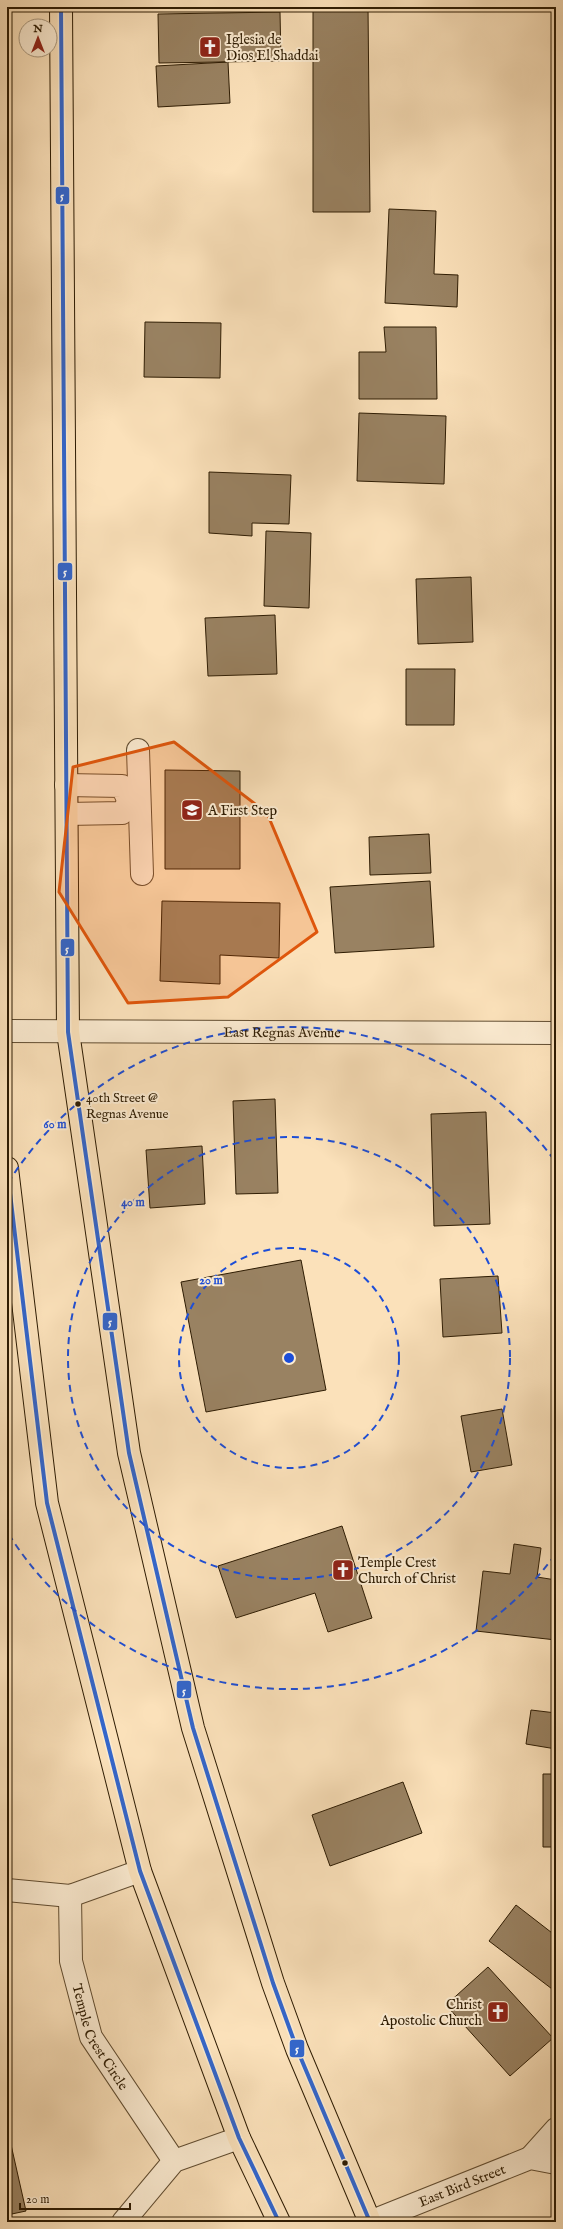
<svg xmlns="http://www.w3.org/2000/svg" width="563" height="2229" viewBox="0 0 563 2229" font-family="'IM FELL English',serif">
	<style>
		.building { fill: #998262; stroke: #2e1c03 }
		.lines { fill: none; stroke-linecap: round; stroke-linejoin: round }
		.minor-casing { stroke: #614d31; stroke-width: 24 }
		.major-casing { stroke: #2e1c03; stroke-width: 24 }
		.minor { stroke: #fcecd2; stroke-width: 22 }
		.major { stroke: #fbe1ba; stroke-width: 22 }
		.bus-1-casing { stroke: #fcecd2; stroke-width: 7 }
		.bus-1 { stroke: #36c; stroke-width: 4 }
		.marked { fill: #df560c; fill-opacity: 0.2; stroke: #df560c; stroke-width: 3; stroke-linejoin: round }
		.ring { fill: none; stroke: #1d4ed8; stroke-width: 2; stroke-dasharray: 7 5 }
		.bus-dot { fill: #2e1c03; stroke: #fcecd2; stroke-width: 1.5 }
		.labels { text-anchor: middle; stroke-width: 4; stroke-linejoin: round; paint-order: stroke }
		.bus-label { font-size: 13px; fill: #2e1c03; stroke: #fcecd2; text-anchor: start }
		.poi-label { font-size: 14px; fill: #2e1c03; stroke: #fcecd2; text-anchor: start }
		.street-label { font-size: 14px; fill: #2e1c03; stroke: #fcecd2 }
		.centre { fill: #1d4ed8; stroke: #fcecd2; stroke-width: 2 }
		.ring-label { font-size: 12px; text-anchor: middle; font-weight: bold; fill: #1d4ed8; stroke: #fcecd2; stroke-width: 4; stroke-linejoin: round; paint-order: stroke }
		.line-badge { stroke: #fcecd2; stroke-width: 1.5 }
		.badge-label { font-size: 11px; text-anchor: middle; font-weight: bold; fill: #fff }
	</style>
	<rect width="100%" height="100%" fill="#fbe1ba"/>
	<filter id="stains"><feTurbulence type="fractalNoise" baseFrequency=".005" numOctaves="4"/><feColorMatrix values="0 0 0 0 .2 0 0 0 0 .09 0 0 0 0 .02 0 0 0 .5 -.17"/></filter>
	<radialGradient id="worn" r=".72"><stop offset=".6" stop-color="#630" stop-opacity="0"/><stop offset="1" stop-color="#630" stop-opacity=".3"/></radialGradient>
	<!-- building -->
	<path class="building" d="M 313,7 L 368,7 L 370,212 L 313,212 Z
		M 280,12 L 281,61 L 159,63 L 158,14 Z
		M 228,62 L 230,103 L 158,107 L 156,66 Z
		M 389,209 L 436,211 L 434,274 L 458,275 L 457,307 L 385,303 Z
		M 145,322 L 221,323 L 220,378 L 144,377 Z
		M 384,327 L 436,327 L 437,399 L 359,399 L 359,352 L 386,352 Z
		M 359,413 L 446,416 L 444,484 L 357,481 Z
		M 209,472 L 291,475 L 289,524 L 252,523 L 252,536 L 209,533 Z
		M 266,531 L 311,533 L 309,608 L 264,606 Z
		M 471,577 L 473,642 L 418,644 L 416,579 Z
		M 275,615 L 277,674 L 208,676 L 205,618 Z
		M 406,669 L 455,669 L 454,725 L 406,725 Z
		M 165,770 L 240,771 L 240,869 L 165,869 Z
		M 429,834 L 431,873 L 370,875 L 369,837 Z
		M 430,881 L 434,947 L 335,953 L 330,887 Z
		M 162,901 L 280,903 L 279,958 L 220,955 L 220,984 L 160,981 Z
		M 275,1099 L 278,1193 L 236,1194 L 233,1101 Z
		M 486,1112 L 490,1224 L 434,1226 L 431,1114 Z
		M 202,1146 L 205,1204 L 150,1208 L 146,1150 Z
		M 301,1260 L 326,1390 L 206,1412 L 181,1282 Z
		M 498,1276 L 502,1333 L 443,1337 L 440,1279 Z
		M 502,1409 L 512,1465 L 471,1472 L 461,1416 Z
		M 342,1526 L 372,1618 L 328,1632 L 315,1593 L 236,1618 L 218,1566 Z
		M 514,1544 L 541,1548 L 537,1577 L 556,1580 L 556,1640 L 476,1631 L 483,1571 L 510,1574 Z
		M 531,1710 L 556,1713 L 556,1749 L 526,1744 Z
		M 543,1774 L 556,1774 L 556,1847 L 543,1847 Z
		M 403,1782 L 422,1833 L 330,1866 L 312,1815 Z
		M 516,1905 L 556,1936 L 556,1992 L 489,1941 Z
		M 488,1967 L 553,2038 L 510,2076 L 446,2005 Z
		M 7,2127 L 26,2211 L 7,2215 Z"/>
	<g class="lines">
		<!-- minor casing -->
		<g class="minor-casing">
			<g id="minor">
				<path d="M 138,750 L 142,874"/>
				<path d="M 66,785 L 122,786 L 129,802"/>
				<path d="M 67,814 L 122,813 L 129,802"/>
				<path id="s1" d="M 7,1031 L 556,1033"/>
				<path d="M 7,1890 L 70,1896 L 140,1871"/>
				<path id="s2" d="M 70,1896 L 71,1961 L 91,2037 L 174,2161"/>
				<path d="M 530,2158 L 556,2129"/>
				<path d="M 123,2222 L 174,2161 L 239,2138"/>
				<path id="s3" d="M 370,2222 L 530,2158 L 556,2163"/>
			</g>
		</g>
		<!-- major casing -->
		<g class="major-casing">
			<path id="major" d="M 61,7 L 68,1032 L 129,1453 L 193,1728 L 273,1983 L 297,2049 L 370,2222
				M 7,1168 L 47,1503 L 140,1871 L 239,2138 L 279,2222"/>
		</g>
		<!-- minor -->
		<use href="#minor" class="minor"/>
		<!-- major -->
		<use href="#major" class="major"/>
		<!-- bus-1 casing -->
		<g class="bus-1-casing">
			<path id="bus-1" d="M 61,7 L 68,1032 L 129,1453 L 193,1728 L 273,1983 L 297,2049 L 370,2222
				M 7,1168 L 47,1503 L 140,1871 L 239,2138 L 279,2222"/>
		</g>
		<!-- bus-1 -->
		<use href="#bus-1" class="bus-1"/>
	</g>
	<!-- marked area -->
	<path class="marked" d="M 174,742 L 267,813 L 317,932 L 228,997 L 128,1003 L 59,892 L 73,767 Z"/>
	<!-- distance rings -->
	<g class="ring">
		<circle cx="289" cy="1358" r="110"/>
		<circle cx="289" cy="1358" r="221"/>
		<path d="M555 1555A331 331 0 0 1 8 1533M8 1183A331 331 0 0 1 555 1161"/>
	</g>
	<!-- icons -->
	<defs>
		<g id="church-square" transform="scale(1.15)"><rect x="-9" y="-9" width="18" height="18" rx="4" fill="#8f2418" stroke="#fcecd2"/><path d="M-1.2-6h2.4v3.5h3.3v2.4h-3.3V6h-2.4V-.1h-3.3v-2.4h3.3Z" fill="#fff"/></g>
		<g id="school-square" transform="scale(1.15)"><rect x="-9" y="-9" width="18" height="18" rx="4" fill="#8f2418" stroke="#fcecd2"/><path d="M0-5L7-2L0 1L-7-2ZM-4 1L0 2.5L4 1V4Q0 6-4 4Z" fill="#fff"/></g>
	</defs>
	<g fill-rule="evenodd">
		<use href="#church-square" x="210" y="47"/>
		<use href="#school-square" x="192" y="810"/>
		<use href="#church-square" x="343" y="1570"/>
		<use href="#church-square" x="498" y="2012"/>
	</g>
	<!-- markers -->
	<g class="bus-dot">
		<circle cx="78" cy="1104" r="3.5"/>
		<circle cx="345" cy="2163" r="3.5"/>
	</g>
	<g class="labels">
		<!-- bus labels -->
		<g class="bus-label">
			<text x="86" y="1102">40th Street @<tspan x="86" dy="16">Regnas Avenue</tspan></text>
		</g>
		<!-- poi labels -->
		<g class="poi-label">
			<text x="226" y="44">Iglesia de<tspan x="226" dy="16">Dios El Shaddai</tspan></text>
			<text x="208" y="815">A First Step</text>
			<text x="358" y="1567">Temple Crest<tspan x="358" dy="16">Church of Christ</tspan></text>
			<text x="482" y="2009" text-anchor="end">Christ<tspan x="482" dy="16">Apostolic Church</tspan></text>
		</g>
		<!-- street labels -->
		<g class="street-label">
			<text dy="5" stroke="none"><textPath href="#s1" startOffset="275">East Regnas Avenue</textPath></text>
			<text dy="5" stroke="none"><textPath href="#s2" startOffset="147">Temple Crest Circle</textPath></text>
			<text dy="5" stroke="none"><textPath href="#s3" startOffset="99">East Bird Street</textPath></text>
		</g>
	</g>
	<circle cx="289" cy="1358" r="6" class="centre"/>
	<g class="ring-label">
		<text x="55" y="1128">60 m</text>
		<text x="133" y="1206">40 m</text>
		<text x="211" y="1284">20 m</text>
	</g>
	<g class="line-badge">
		<rect x="55" y="186" width="15" height="19" rx="4" fill="#36c"/>
		<rect x="57" y="562" width="16" height="19" rx="4" fill="#36c"/>
		<rect x="60" y="938" width="15" height="19" rx="4" fill="#36c"/>
		<rect x="102" y="1312" width="16" height="19" rx="4" fill="#36c"/>
		<rect x="176" y="1680" width="16" height="19" rx="4" fill="#36c"/>
		<rect x="289" y="2039" width="16" height="19" rx="4" fill="#36c"/>
	</g>
	<g class="badge-label">
		<text x="62" y="199">5</text>
		<text x="65" y="575">5</text>
		<text x="67" y="952">5</text>
		<text x="110" y="1325">5</text>
		<text x="184" y="1694">5</text>
		<text x="297" y="2052">5</text>
	</g>
	<!-- margin -->
	<rect width="563" height="2229" fill="none" stroke="#fbe1ba" stroke-width="24"/>
	<rect x="8" y="8" width="547" height="2213" fill="none" stroke="#2e1c03" stroke-width="2"/>
	<rect x="12" y="12" width="539" height="2205" fill="none" stroke="#2e1c03"/>
	<!-- north arrow -->
	<g transform="translate(38 38)"><circle r="19" fill="#fcecd2" stroke="#aa997f"/>
	<path d="M0-3L7 15L0 10L-7 15Z" fill="#8f2418"/>
	<text y="-6" font-size="11" font-weight="bold" text-anchor="middle" fill="#2e1c03">N</text>
	</g>
	<!-- scale -->
	<path d="M20 2203v6h110v-6" fill="none" stroke="#2e1c03" stroke-width="2"/>
	<text x="26" y="2203" font-size="12" fill="#2e1c03" stroke="#fcecd2" stroke-width="3" paint-order="stroke">20 m</text>
	<rect width="100%" height="100%" filter="url(#stains)"/>
	<rect width="100%" height="100%" fill="url(#worn)"/>
</svg>
